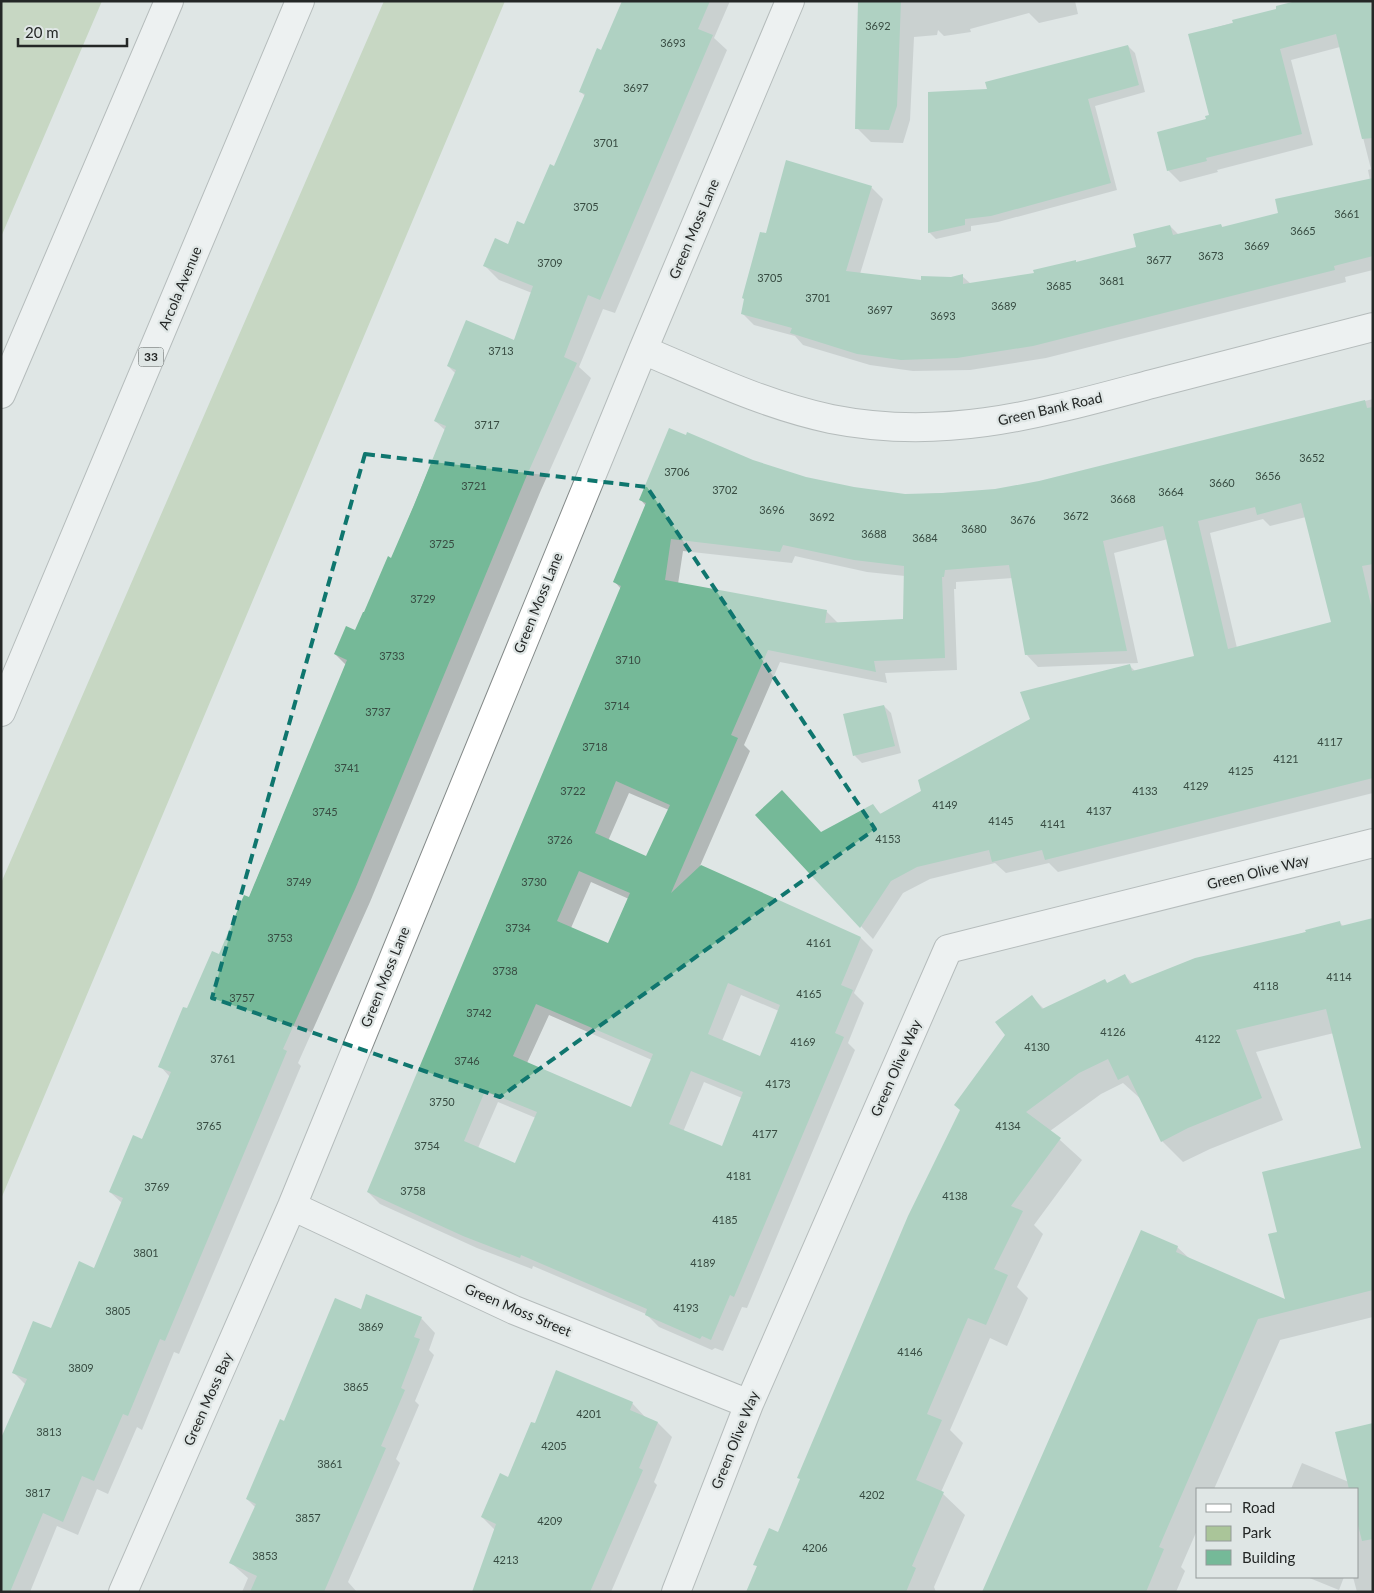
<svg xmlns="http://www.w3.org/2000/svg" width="1374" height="1593" viewBox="0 0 1374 1593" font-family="Lato,sans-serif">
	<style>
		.green { fill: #aac599 }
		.shadow { fill: #0003; fill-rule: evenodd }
		.building { fill: #75b998; fill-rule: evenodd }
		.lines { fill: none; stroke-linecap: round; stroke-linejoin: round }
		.minor-casing { stroke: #848a89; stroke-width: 30 }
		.major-casing { stroke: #848a89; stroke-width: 30 }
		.minor { stroke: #fff; stroke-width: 28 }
		.major { stroke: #fff; stroke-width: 28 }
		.marked { fill: none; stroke: #0f766e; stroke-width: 4; stroke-dasharray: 10 6; stroke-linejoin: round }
		.labels { text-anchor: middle; stroke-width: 4.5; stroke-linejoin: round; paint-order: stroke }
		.number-label { font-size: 11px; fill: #384c42 }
		.shield { fill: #dfe6e5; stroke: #5c605f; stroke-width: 1 }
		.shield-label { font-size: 12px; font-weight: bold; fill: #242726 }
		.street-label { font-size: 14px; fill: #242726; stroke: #dfe6e5 }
	</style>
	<rect width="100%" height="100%" fill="#dfe6e5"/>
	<!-- green -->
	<path class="green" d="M 1,1 L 102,1 L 1,237 Z
		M 384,1 L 505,1 L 1,1199 L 1,883 Z"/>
	<!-- shadow -->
	<path class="shadow" d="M 623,1 L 730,1 L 714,38 L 727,50 L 615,313 L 603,309 L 579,367 L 591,378 L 541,490 L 370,902 L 298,1063 L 301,1066 L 179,1354 L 174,1352 L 142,1430 L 137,1427 L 108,1494 L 97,1489 L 78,1535 L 57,1526 L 30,1592 L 1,1592 L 26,1385 L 13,1372 L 52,1330 L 95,1269 L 122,1203 L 110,1192 L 142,1140 L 170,1077 L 160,1066 L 188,1010 L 220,956 L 249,898 L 346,665 L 335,654 L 356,632 L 365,614 L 392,559 L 445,430 L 435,421 L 456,374 L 448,366 L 514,341 L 532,293 L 499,280 L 485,266 L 509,245 L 525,226 L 555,167 L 585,96 L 580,91 L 602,51 Z
		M 859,1 L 1075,1 L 1078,14 L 1039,23 L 1029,13 L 970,29 L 971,32 L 944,36 L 938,30 L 937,35 L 914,37 L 910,120 L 903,143 L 871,142 L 857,128 Z
		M 1299,1 L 1373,1 L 1373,270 L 1345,277 L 1346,282 L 1046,358 L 970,370 L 913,371 L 870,365 L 803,345 L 795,336 L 754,325 L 742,313 L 767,235 L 871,187 L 883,199 L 860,274 L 922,282 L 962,276 L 971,284 L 1035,274 L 1075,261 L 1077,263 L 1138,248 L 1170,226 L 1179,235 L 1221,225 L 1223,228 L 1280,214 L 1370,180 L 1368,170 L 1371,169 L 1340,47 L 1291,60 L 1313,145 L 1217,170 L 1218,172 L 1180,182 L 1168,170 L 1211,116 L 1189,35 L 1278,10 Z
		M 1128,46 L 1135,53 L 1145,92 L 1095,106 L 1117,190 L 998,222 L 971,226 L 971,231 L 936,239 L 929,232 L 988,90 Z
		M 1373,399 L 1373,793 L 1058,872 L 1049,863 L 1006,873 L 995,863 L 930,879 L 903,893 L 873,939 L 757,815 L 822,833 L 873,806 L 881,814 L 922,792 L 1130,666 L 1135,671 L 1195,657 L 1168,539 L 1114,553 L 1138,663 L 1038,667 L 1026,654 L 1013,578 L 956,582 L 956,589 L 954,589 L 957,670 L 885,673 L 887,683 L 780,662 L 744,745 L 750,751 L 700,866 L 861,938 L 873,950 L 854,993 L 864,1003 L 848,1043 L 855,1050 L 747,1308 L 742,1307 L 723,1351 L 715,1348 L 712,1350 L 659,1327 L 646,1314 L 533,1266 L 532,1269 L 477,1248 L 380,1204 L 368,1192 L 621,589 L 615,582 L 646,506 L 640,499 L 753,461 L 806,478 L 854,488 L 905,495 L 996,490 L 1039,483 ZM 1306,517 L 1333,623 L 1237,648 L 1210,533 L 1263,519 L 1270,526 ZM 683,551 L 792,563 L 795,556 L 867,572 L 905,576 L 904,621 L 838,623 L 826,611 L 678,584 ZM 629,793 L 669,810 L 647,857 L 608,841 ZM 591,882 L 629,899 L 609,945 L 571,928 ZM 741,995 L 779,1011 L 760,1057 L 722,1041 ZM 549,1015 L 652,1060 L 632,1108 L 527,1063 ZM 704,1082 L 742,1098 L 722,1148 L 683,1132 ZM 498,1102 L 536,1118 L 516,1165 L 478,1148 Z
		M 884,706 L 891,713 L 901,753 L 862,763 L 855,756 Z
		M 1373,919 L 1373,1317 L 1280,1340 L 1214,1489 L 1198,1489 L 1198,1528 L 1181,1567 L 1185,1571 L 1176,1592 L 984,1592 L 1177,1247 L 1190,1259 L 1286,1301 L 1278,1233 L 1362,1148 L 1334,1033 L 1256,1052 L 1283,1120 L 1210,1149 L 1183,1162 L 1162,1141 L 1142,1100 L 1123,1083 L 1101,1094 L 1050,1131 L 1082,1160 L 1034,1225 L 1043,1234 L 1017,1287 L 1028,1298 L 1007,1346 L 990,1338 L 950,1430 L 963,1443 L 941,1492 L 965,1515 L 934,1587 L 936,1592 L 747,1592 L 758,1567 L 755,1564 L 778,1533 L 1006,1035 L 1032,997 L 1045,1010 L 1104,980 L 1108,984 L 1125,976 L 1133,984 L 1339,922 L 1344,927 Z
		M 361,1310 L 421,1318 L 435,1333 L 429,1350 L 434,1355 L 415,1401 L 419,1405 L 396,1459 L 400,1463 L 348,1582 L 357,1592 L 242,1592 L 248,1578 L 231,1563 L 256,1508 L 247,1499 L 285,1422 Z
		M 632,1403 L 646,1418 L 658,1423 L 672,1437 L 654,1482 L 657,1485 L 611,1592 L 474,1592 L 495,1530 L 482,1517 L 508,1478 L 535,1425 Z
		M 1373,1424 L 1373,1592 L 1357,1592 L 1353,1577 L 1358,1577 L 1358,1489 L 1291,1489 L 1302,1463 L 1349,1482 Z
		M 1307,1577 L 1344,1577 L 1339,1590 Z"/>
	<!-- building -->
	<path class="building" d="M 622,1 L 710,1 L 698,29 L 713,35 L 600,300 L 588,295 L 564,357 L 577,363 L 527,475 L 356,887 L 283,1049 L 287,1051 L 165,1341 L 160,1339 L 128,1416 L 123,1414 L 94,1481 L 82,1476 L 63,1522 L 43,1513 L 10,1592 L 1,1592 L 1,1438 L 27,1379 L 12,1373 L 33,1321 L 51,1328 L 79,1261 L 94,1268 L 123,1198 L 109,1192 L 133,1135 L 142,1139 L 171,1072 L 158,1067 L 183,1007 L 187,1008 L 212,951 L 219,954 L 244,895 L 249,897 L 347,660 L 334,654 L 346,626 L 355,630 L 363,612 L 364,612 L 388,556 L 391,558 L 414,505 L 446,426 L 434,421 L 456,370 L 447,366 L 466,320 L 514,340 L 533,286 L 483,266 L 495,238 L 508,244 L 517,221 L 524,224 L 550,164 L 554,166 L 585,94 L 579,92 L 597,48 L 601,50 Z
		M 858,1 L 901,1 L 897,106 L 889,130 L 855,129 Z
		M 1296,1 L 1370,1 L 1373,14 L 1373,138 L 1362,139 L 1336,34 L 1280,49 L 1302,134 L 1206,158 L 1207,161 L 1167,171 L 1157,132 L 1206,119 L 1205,116 L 1209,115 L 1188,34 L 1233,23 L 1232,20 L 1276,9 L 1276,6 Z
		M 1128,45 L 1139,85 L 1088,99 L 1111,183 L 991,216 L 965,219 L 965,225 L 928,233 L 928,92 L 987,89 L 985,82 Z
		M 786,160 L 872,186 L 846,271 L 921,280 L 921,276 L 951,277 L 963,274 L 963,284 L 1034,273 L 1033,270 L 1076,260 L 1076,262 L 1136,247 L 1133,234 L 1170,225 L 1173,235 L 1221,224 L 1222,227 L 1278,213 L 1275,199 L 1373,178 L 1373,256 L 1334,266 L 1335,270 L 1033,346 L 957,358 L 901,360 L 857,354 L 790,333 L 792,328 L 741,314 L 744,299 L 742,298 L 760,232 L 766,233 Z
		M 1365,400 L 1367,408 L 1373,407 L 1373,564 L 1362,566 L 1373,614 L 1373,778 L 1045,860 L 1042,850 L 992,862 L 989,850 L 917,867 L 891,881 L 860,928 L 755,815 L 782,790 L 821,832 L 873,804 L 880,814 L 921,791 L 918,780 L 1030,719 L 1020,692 L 1130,664 L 1132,671 L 1194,656 L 1163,526 L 1103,541 L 1127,651 L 1025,655 L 1009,565 L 945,570 L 944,577 L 942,577 L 945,658 L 874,661 L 876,672 L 768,650 L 731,735 L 738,738 L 671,893 L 701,865 L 861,937 L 841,985 L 853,990 L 835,1033 L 844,1037 L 734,1297 L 730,1295 L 711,1340 L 702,1336 L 700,1339 L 645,1315 L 647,1309 L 521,1255 L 520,1258 L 463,1236 L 367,1192 L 621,586 L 613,582 L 646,503 L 639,500 L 669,428 L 686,435 L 687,432 L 753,460 L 806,477 L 854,487 L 905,494 L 943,493 L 995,489 L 1039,481 ZM 1301,503 L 1331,622 L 1228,649 L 1198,521 L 1255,507 L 1257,515 ZM 671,539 L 780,552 L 783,545 L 854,560 L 904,566 L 903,619 L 825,623 L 827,610 L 665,580 ZM 616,781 L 670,805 L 646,856 L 595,833 ZM 579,871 L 630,893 L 608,943 L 557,921 ZM 728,983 L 780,1005 L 760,1056 L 708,1034 ZM 536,1004 L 653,1054 L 631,1107 L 513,1056 ZM 691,1071 L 743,1092 L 722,1146 L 669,1124 ZM 485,1091 L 537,1112 L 515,1163 L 464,1141 Z
		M 884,705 L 895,746 L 853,756 L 843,714 Z
		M 1373,918 L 1373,1290 L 1258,1319 L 1159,1547 L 1164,1549 L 1146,1592 L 982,1592 L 1141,1230 L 1178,1246 L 1176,1252 L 1285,1299 L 1268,1234 L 1277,1232 L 1262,1172 L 1361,1148 L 1326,1009 L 1236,1030 L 1262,1098 L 1188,1128 L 1161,1142 L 1128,1075 L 1118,1080 L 1108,1059 L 1079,1073 L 1026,1112 L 1061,1138 L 1011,1206 L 1023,1211 L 994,1269 L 1008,1275 L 986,1325 L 968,1318 L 927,1414 L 942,1420 L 916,1480 L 944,1492 L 912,1566 L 916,1568 L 906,1592 L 746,1592 L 757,1566 L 753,1565 L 769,1528 L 778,1532 L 800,1479 L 797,1478 L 908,1216 L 960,1110 L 954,1105 L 1005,1035 L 995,1022 L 1032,995 L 1042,1009 L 1105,979 L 1107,983 L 1125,974 L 1130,984 L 1195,958 L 1306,932 L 1305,930 L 1340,921 L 1341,926 Z
		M 366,1294 L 422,1317 L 414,1337 L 420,1339 L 401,1388 L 405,1390 L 381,1446 L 386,1448 L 324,1592 L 250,1592 L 257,1576 L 229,1563 L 256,1504 L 246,1499 L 280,1419 L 284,1421 L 335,1298 L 361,1309 Z
		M 556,1370 L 633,1402 L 630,1410 L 658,1422 L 639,1468 L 643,1470 L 590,1592 L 472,1592 L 496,1524 L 481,1517 L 500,1473 L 508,1477 L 531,1422 L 535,1423 Z
		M 1373,1423 L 1373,1539 L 1362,1541 L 1358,1525 L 1358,1489 L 1349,1489 L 1335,1432 Z"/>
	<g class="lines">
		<!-- minor casing -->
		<g class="minor-casing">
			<path id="minor" d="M 643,350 C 705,376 765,405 831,419 C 946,442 1043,413 1152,384 C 1226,365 1299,346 1373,327
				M 292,1206 L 514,1310 L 749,1404
				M 123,1592 L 292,1206 L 643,350 L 790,1
				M 676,1592 L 749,1404 L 948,949 L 1373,843"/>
		</g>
		<!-- major casing -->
		<g class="major-casing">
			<path id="major" d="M 1,394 L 169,1
				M 1,712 L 300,1"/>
		</g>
		<!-- minor -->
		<use href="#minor" class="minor"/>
		<!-- major -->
		<use href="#major" class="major"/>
	</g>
	<!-- marked area -->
	<path d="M0 0H1374V1593H0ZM 365,454 L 647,487 L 875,829 L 500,1097 L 212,998 Z" fill="#dfe6e5" fill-opacity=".55" fill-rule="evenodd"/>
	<path class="marked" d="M 365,454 L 647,487 L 875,829 L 500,1097 L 212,998 Z"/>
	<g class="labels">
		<!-- number labels -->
		<g class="number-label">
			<text x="878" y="30">3692</text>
			<text x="673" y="47">3693</text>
			<text x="636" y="92">3697</text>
			<text x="606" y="147">3701</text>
			<text x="586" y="211">3705</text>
			<text x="1347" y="218">3661</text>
			<text x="1303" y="235">3665</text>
			<text x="1257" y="250">3669</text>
			<text x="1211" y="260">3673</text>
			<text x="1159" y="264">3677</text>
			<text x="550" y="267">3709</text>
			<text x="770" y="282">3705</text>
			<text x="1112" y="285">3681</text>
			<text x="1059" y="290">3685</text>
			<text x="818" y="302">3701</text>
			<text x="1004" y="310">3689</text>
			<text x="880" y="314">3697</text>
			<text x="943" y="320">3693</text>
			<text x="501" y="355">3713</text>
			<text x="487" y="429">3717</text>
			<text x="1312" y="462">3652</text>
			<text x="677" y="476">3706</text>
			<text x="1268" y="480">3656</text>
			<text x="1222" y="487">3660</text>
			<text x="474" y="490">3721</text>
			<text x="725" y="494">3702</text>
			<text x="1171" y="496">3664</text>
			<text x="1123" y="503">3668</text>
			<text x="772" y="514">3696</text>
			<text x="1076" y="520">3672</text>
			<text x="822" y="521">3692</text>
			<text x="1023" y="524">3676</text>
			<text x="974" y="533">3680</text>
			<text x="874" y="538">3688</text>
			<text x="925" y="542">3684</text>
			<text x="442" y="548">3725</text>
			<text x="423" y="603">3729</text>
			<text x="392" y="660">3733</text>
			<text x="628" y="664">3710</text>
			<text x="617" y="710">3714</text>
			<text x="378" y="716">3737</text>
			<text x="1330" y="746">4117</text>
			<text x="595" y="751">3718</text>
			<text x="1286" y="763">4121</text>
			<text x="347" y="772">3741</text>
			<text x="1241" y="775">4125</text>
			<text x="1196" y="790">4129</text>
			<text x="573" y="795">3722</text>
			<text x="1145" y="795">4133</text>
			<text x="945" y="809">4149</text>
			<text x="1099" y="815">4137</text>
			<text x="325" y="816">3745</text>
			<text x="1001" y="825">4145</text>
			<text x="1053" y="828">4141</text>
			<text x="888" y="843">4153</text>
			<text x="560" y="844">3726</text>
			<text x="299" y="886">3749</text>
			<text x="534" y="886">3730</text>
			<text x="518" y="932">3734</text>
			<text x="280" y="942">3753</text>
			<text x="819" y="947">4161</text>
			<text x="505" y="975">3738</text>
			<text x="1339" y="981">4114</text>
			<text x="1266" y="990">4118</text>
			<text x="809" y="998">4165</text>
			<text x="242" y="1002">3757</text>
			<text x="479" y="1017">3742</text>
			<text x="1113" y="1036">4126</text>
			<text x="1208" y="1043">4122</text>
			<text x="803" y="1046">4169</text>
			<text x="1037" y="1051">4130</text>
			<text x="223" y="1063">3761</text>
			<text x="467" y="1065">3746</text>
			<text x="778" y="1088">4173</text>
			<text x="442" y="1106">3750</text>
			<text x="209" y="1130">3765</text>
			<text x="1008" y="1130">4134</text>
			<text x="765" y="1138">4177</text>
			<text x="427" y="1150">3754</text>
			<text x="739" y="1180">4181</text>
			<text x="157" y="1191">3769</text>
			<text x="413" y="1195">3758</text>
			<text x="955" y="1200">4138</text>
			<text x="725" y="1224">4185</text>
			<text x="146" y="1257">3801</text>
			<text x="703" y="1267">4189</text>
			<text x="686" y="1312">4193</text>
			<text x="118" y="1315">3805</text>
			<text x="371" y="1331">3869</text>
			<text x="910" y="1356">4146</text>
			<text x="81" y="1372">3809</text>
			<text x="356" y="1391">3865</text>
			<text x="589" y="1418">4201</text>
			<text x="49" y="1436">3813</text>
			<text x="554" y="1450">4205</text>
			<text x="330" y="1468">3861</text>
			<text x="38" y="1497">3817</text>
			<text x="872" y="1499">4202</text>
			<text x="308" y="1522">3857</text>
			<text x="550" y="1525">4209</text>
			<text x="815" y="1552">4206</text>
			<text x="265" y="1560">3853</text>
			<text x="506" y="1564">4213</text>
		</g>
		<!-- shield labels -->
		<rect class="shield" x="138.5" y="347.5" width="25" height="19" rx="4"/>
		<g class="shield-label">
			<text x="151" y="361">33</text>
		</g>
		<!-- street labels -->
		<g class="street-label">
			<text transform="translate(694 229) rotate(-67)" y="5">Green Moss Lane</text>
			<text transform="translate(180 288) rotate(-67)" y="5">Arcola Avenue</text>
			<text transform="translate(1050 409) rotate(-13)" y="5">Green Bank Road</text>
			<text transform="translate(538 603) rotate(-68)" y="5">Green Moss Lane</text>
			<text transform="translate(1258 872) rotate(-14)" y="5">Green Olive Way</text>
			<text transform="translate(385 977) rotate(-68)" y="5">Green Moss Lane</text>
			<text transform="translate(896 1068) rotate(-66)" y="5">Green Olive Way</text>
			<text transform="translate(518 1310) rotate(23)" y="5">Green Moss Street</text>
			<text transform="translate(208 1399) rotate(-66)" y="5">Green Moss Bay</text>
			<text transform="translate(735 1440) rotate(-68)" y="5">Green Olive Way</text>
		</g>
	</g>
	<!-- border -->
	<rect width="1374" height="1593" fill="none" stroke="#242726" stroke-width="5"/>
	<!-- legend -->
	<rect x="1196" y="1488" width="162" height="90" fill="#dfe6e5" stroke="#949a99"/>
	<rect x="1206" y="1504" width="25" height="8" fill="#ffffff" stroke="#949a99"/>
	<text x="1242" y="1513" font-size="15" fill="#242726">Road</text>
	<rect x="1206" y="1526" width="25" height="15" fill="#aac599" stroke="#949a99"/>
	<text x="1242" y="1538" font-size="15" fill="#242726">Park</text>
	<rect x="1206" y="1550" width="25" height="15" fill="#75b998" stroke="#949a99"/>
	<text x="1242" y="1563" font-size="15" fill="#242726">Building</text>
	<!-- scale -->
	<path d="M18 38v8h109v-8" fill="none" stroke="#242726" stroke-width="2.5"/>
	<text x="25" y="38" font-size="15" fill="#242726" stroke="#dfe6e5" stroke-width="4" paint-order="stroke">20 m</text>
</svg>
